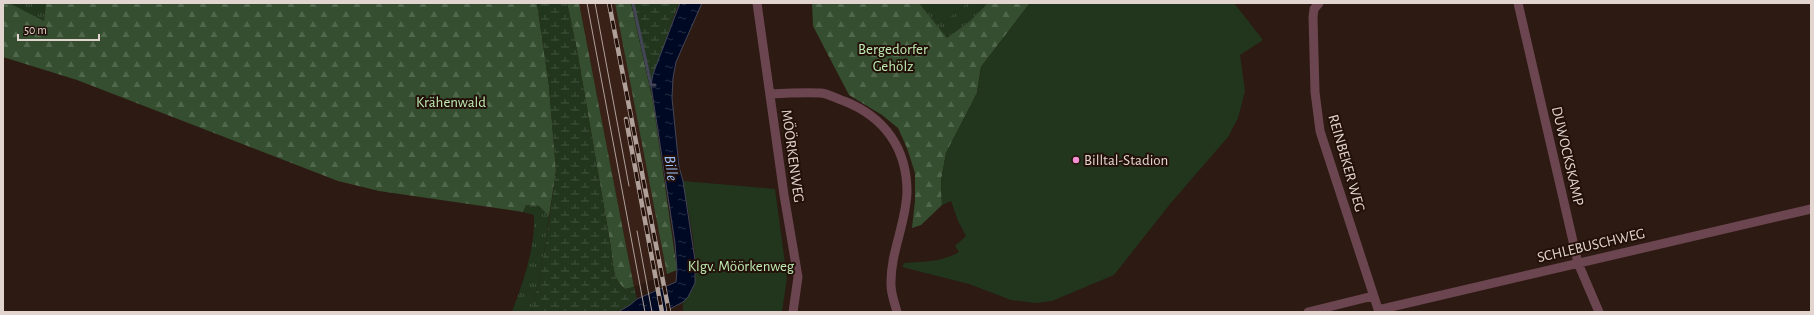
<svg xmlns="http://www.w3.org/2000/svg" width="1814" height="315" viewBox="0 0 1814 315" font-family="'Alegreya Sans',sans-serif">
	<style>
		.built { fill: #392117 }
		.grass { fill: url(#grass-tufts) }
		.forest { fill: url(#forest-firs) }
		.wetland { fill: url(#wetland-marsh) }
		.garden { fill: #21361d }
		.water { fill: url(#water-ripples); stroke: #444657 }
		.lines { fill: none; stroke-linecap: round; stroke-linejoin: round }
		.stream { stroke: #444657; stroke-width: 3 }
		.minor { stroke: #6b454f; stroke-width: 9 }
		.tram { stroke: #afa09a; stroke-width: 1 }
		.rail-casing { stroke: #afa09a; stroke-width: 4.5 }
		.rail { stroke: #231009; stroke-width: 3; stroke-dasharray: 9; stroke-linecap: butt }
		.poi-dot { fill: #f491d4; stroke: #231009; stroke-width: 1.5 }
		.labels { text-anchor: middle; stroke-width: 4; stroke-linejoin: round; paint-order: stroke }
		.park-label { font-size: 15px; fill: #beecb3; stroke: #231009 }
		.street-label { font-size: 15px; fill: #e2d4cf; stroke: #231009 }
		.poi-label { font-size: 15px; fill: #e2d4cf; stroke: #231009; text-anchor: start }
		.water-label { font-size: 16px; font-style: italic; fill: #9ac0f8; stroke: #231009 }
	</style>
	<defs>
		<pattern id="grass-tufts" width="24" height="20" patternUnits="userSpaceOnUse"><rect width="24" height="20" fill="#21361d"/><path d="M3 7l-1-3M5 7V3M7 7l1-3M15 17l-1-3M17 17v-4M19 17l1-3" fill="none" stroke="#41523d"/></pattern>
		<pattern id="forest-firs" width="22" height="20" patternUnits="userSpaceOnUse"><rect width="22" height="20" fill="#344e2f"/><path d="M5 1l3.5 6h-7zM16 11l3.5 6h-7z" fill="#51674c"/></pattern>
		<pattern id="wetland-marsh" width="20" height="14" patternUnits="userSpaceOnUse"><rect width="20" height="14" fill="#21361d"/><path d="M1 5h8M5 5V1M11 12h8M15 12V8" fill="none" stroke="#41523d"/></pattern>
		<pattern id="water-ripples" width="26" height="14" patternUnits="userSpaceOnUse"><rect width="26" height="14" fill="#000924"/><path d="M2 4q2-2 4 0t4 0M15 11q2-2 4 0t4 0" fill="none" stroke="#252c43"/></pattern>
	</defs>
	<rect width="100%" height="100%" fill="#2d1a12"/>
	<!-- built -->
	<path class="built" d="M 579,3 L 615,3 L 653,191 L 667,274 L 634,287 Z"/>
	<!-- grass -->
	<path class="grass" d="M 9,3 L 46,3 L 44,21 L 11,5 Z
		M 919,3 L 988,3 L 970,21 L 947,38 Z
		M 526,205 L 539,206 L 549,216 L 545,248 L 532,312 L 512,312 C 524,280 535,249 534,215 L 523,212 Z"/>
	<!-- forest -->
	<path class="forest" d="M 3,3 L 9,3 L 44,21 L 46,3 L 537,3 L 549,86 L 556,171 L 549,216 L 539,206 L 526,205 L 523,212 L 379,191 L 338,181 L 77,80 L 3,57 Z
		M 567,3 L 579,3 L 634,287 L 625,289 C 612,279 613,263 611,248 L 577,50 Z
		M 615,3 L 631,3 L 653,102 L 677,270 L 667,274 Z
		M 812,3 L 919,3 L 947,38 L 970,21 L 988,3 L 1030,3 L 981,67 L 977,93 L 946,153 L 941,181 L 942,205 L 921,225 L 912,228 L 915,201 L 915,173 L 907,148 L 898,128 L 882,115 L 849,95 L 813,26 Z"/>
	<!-- wetland -->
	<path class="wetland" d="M 537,3 L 567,3 L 577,50 L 611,248 C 613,263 612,279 625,289 L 634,287 L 637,299 L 630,305 L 618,312 L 532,312 L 545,248 L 556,171 L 549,86 Z
		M 631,3 L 680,3 L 677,7 L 651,85 L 653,102 Z"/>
	<!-- garden -->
	<path class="garden" d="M 929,3 L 967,3 L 944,22 Z
		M 1030,3 L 1234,3 L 1263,40 L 1240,55 L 1245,91 L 1238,118 L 1228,137 L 1170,204 L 1114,275 L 1052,301 L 1036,303 L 1011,300 L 969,284 L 902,267 L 904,263 C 925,261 940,263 959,252 L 955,246 L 966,236 L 958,221 L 951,201 L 942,205 L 941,181 L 946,153 L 977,93 L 981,67 Z
		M 683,181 L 775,189 L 787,278 L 782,312 L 683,312 L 683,302 C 688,297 694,289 695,281 C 699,255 687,208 683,181 Z"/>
	<!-- water -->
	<path class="water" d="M 680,3 L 702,3 L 676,62 L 673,78 L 672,98 L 679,167 L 683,181 L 695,260 L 695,283 L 688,297 L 683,302 L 664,312 L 618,312 L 630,305 L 637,299 L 676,282 L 677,270 L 675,243 L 651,85 L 653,74 Z"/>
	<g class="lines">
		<!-- stream -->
		<path class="stream" d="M 633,3 L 651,85 L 655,85"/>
		<!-- minor -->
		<path class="minor" d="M 757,3 L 784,195 L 798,277 L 793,312
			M 1319,3 L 1314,9 L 1313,17 L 1315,92 L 1320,131 L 1379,312
			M 1518,3 L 1578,263 L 1599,312
			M 770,94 C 787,93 804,92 821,93 C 829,94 837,99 844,101 C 885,117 907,149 907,192 C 906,224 890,253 891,285 C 891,294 895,304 897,312
			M 1378,310 L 1811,209
			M 1308,312 L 1373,296"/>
		<!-- tram -->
		<path class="tram" d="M 587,3 L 645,312
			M 595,3 L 629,186
			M 637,231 L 652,312"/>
		<!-- rail casing -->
		<g class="rail-casing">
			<path id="rail" d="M 609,3 L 669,312
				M 626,119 L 662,312"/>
		</g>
		<!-- rail -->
		<use href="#rail" class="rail"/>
	</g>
	<!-- markers -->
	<circle class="poi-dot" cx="1076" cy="160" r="4"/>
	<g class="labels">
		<!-- park labels -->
		<g class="park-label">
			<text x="893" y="54">Bergedorfer<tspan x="893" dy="17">Gehölz</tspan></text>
			<text x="451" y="107">Krähenwald</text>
			<text x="741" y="271">Klgv. Möörkenweg</text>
		</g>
		<!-- street labels -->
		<g class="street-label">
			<text transform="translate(793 156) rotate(82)" y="5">MÖÖRKENWEG</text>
			<text transform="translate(1568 156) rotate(77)" y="5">DUWOCKSKAMP</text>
			<text transform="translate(1347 163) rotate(74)" y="5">REINBEKER WEG</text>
			<text transform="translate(1591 245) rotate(-13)" y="5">SCHLEBUSCHWEG</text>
		</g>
		<!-- poi labels -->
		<g class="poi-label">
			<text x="1084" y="165">Billtal-Stadion</text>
		</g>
		<!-- water labels -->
		<g class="water-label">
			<text transform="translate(672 168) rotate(83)" y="6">Bille</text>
		</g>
	</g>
	<!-- border -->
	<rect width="1814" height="315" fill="none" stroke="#e2d4cf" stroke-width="8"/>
	<!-- scale -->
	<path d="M18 34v6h81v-6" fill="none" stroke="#e2d4cf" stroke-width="2"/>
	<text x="24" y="34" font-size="12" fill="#e2d4cf" stroke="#231009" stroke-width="3" paint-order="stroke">50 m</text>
</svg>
